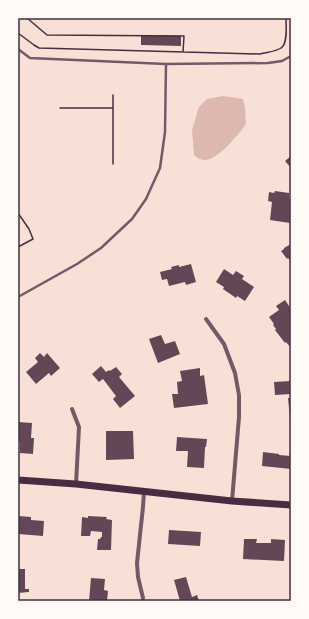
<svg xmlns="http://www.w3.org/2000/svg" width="309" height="619" viewBox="0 0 309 619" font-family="Helvetica,sans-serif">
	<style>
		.water { fill: #dcb8b0 }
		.building { fill: #644757 }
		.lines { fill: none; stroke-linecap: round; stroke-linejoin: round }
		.path { stroke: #4a2c40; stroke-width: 1.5 }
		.service { stroke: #755966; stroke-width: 2.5 }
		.minor { stroke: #755966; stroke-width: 4 }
		.secondary { stroke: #4a2c40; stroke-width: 7 }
		.neatline { fill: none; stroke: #4a2c40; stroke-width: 1.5 }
	</style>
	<rect width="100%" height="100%" fill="#f7e1d7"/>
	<!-- water -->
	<path class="water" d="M 223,96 L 243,99 L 245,108 L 246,124 C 239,134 218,159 206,160 C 201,160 197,158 194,155 L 192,130 L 199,107 L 207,99 Z"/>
	<!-- building -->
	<path class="building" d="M 141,35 L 181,36 L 181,46 L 141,45 Z
		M 291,156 L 291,168 L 285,161 Z
		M 275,191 L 289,193 L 289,199 L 291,199 L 290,223 L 270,220 L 272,202 L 268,201 L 269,192 L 274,193 Z
		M 291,244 L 291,262 L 288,258 L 287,259 L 281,251 L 284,249 L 284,248 Z
		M 191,264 L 196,282 L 186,285 L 185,282 L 169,286 L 167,279 L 162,280 L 160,272 L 172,269 L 171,267 L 179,265 L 179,267 Z
		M 224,269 L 233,275 L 236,271 L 244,276 L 242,279 L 254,287 L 245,301 L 237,296 L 236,298 L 223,289 L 224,287 L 216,282 Z
		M 285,300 L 291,309 L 291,348 L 286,342 L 285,343 L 275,330 L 276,329 L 273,325 L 274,324 L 269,317 L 279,310 L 276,306 Z
		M 161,335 L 165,344 L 175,341 L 180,354 L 158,363 L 149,339 Z
		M 40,353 L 44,357 L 47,353 L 60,368 L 51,376 L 49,373 L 36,384 L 26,372 L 38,362 L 35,358 Z
		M 101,366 L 106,372 L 109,370 L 110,371 L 116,367 L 122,374 L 119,377 L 135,396 L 120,408 L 113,399 L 116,396 L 103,379 L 99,382 L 92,374 Z
		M 200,368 L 200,376 L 204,375 L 208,404 L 174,408 L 172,394 L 178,394 L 177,382 L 182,381 L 180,371 Z
		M 291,381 L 291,394 L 275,395 L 274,382 Z
		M 288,398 L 291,398 L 291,418 L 290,418 Z
		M 18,422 L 32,423 L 31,438 L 34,438 L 33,454 L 20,453 L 20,442 L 18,441 Z
		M 106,431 L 133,431 L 134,459 L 106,460 Z
		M 177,437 L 207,439 L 206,447 L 205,447 L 204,468 L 187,467 L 188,451 L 176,451 Z
		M 263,452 L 279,454 L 279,455 L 291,456 L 291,469 L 262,466 Z
		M 18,516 L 31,517 L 31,520 L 44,521 L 43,536 L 18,534 Z
		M 88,516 L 107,517 L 106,519 L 112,520 L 111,550 L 97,550 L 98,539 L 100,539 L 101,537 L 102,537 L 102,532 L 91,531 L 90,536 L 81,536 L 82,517 L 88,518 Z
		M 169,530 L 201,532 L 200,546 L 168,544 Z
		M 244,539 L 257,539 L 256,543 L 271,543 L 271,539 L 285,540 L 284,561 L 243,559 Z
		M 18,569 L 25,569 L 25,589 L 29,589 L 29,592 L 18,593 Z
		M 186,577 L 192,597 L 197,595 L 199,601 L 180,601 L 174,580 Z
		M 91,578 L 105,579 L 104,590 L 108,591 L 107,601 L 89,601 Z"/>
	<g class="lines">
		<!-- path -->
		<path class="path" d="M 27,18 L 47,35 L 184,36 L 183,52
			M 18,33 L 34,45 L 39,48 L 260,54 C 267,52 275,52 281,48 C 288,44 286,25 286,18
			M 113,95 L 113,164
			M 60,108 L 113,108
			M 18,213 L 29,229 L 33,239 L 18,247"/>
		<!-- service -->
		<path class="service" d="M 18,49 L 30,58 L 166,64
			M 18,297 L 77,264 L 101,248 L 132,219 L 146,199 L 160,168 L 165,132 L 166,64 L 268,63 L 282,61 L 291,56"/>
		<!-- minor -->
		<path class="minor" d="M 206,319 L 224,344 L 235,373 L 239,395 L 239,417 L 232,501
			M 72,409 L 79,427 L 76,484
			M 143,598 L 138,577 L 137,563 L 143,507 L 144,491"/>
		<!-- secondary -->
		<path class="secondary" d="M 18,480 L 76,484 L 232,501 L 291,505"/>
	</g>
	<!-- border -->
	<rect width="309" height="619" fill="none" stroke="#fffaf5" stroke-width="38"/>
	<rect x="19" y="19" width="271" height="581" class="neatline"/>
</svg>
